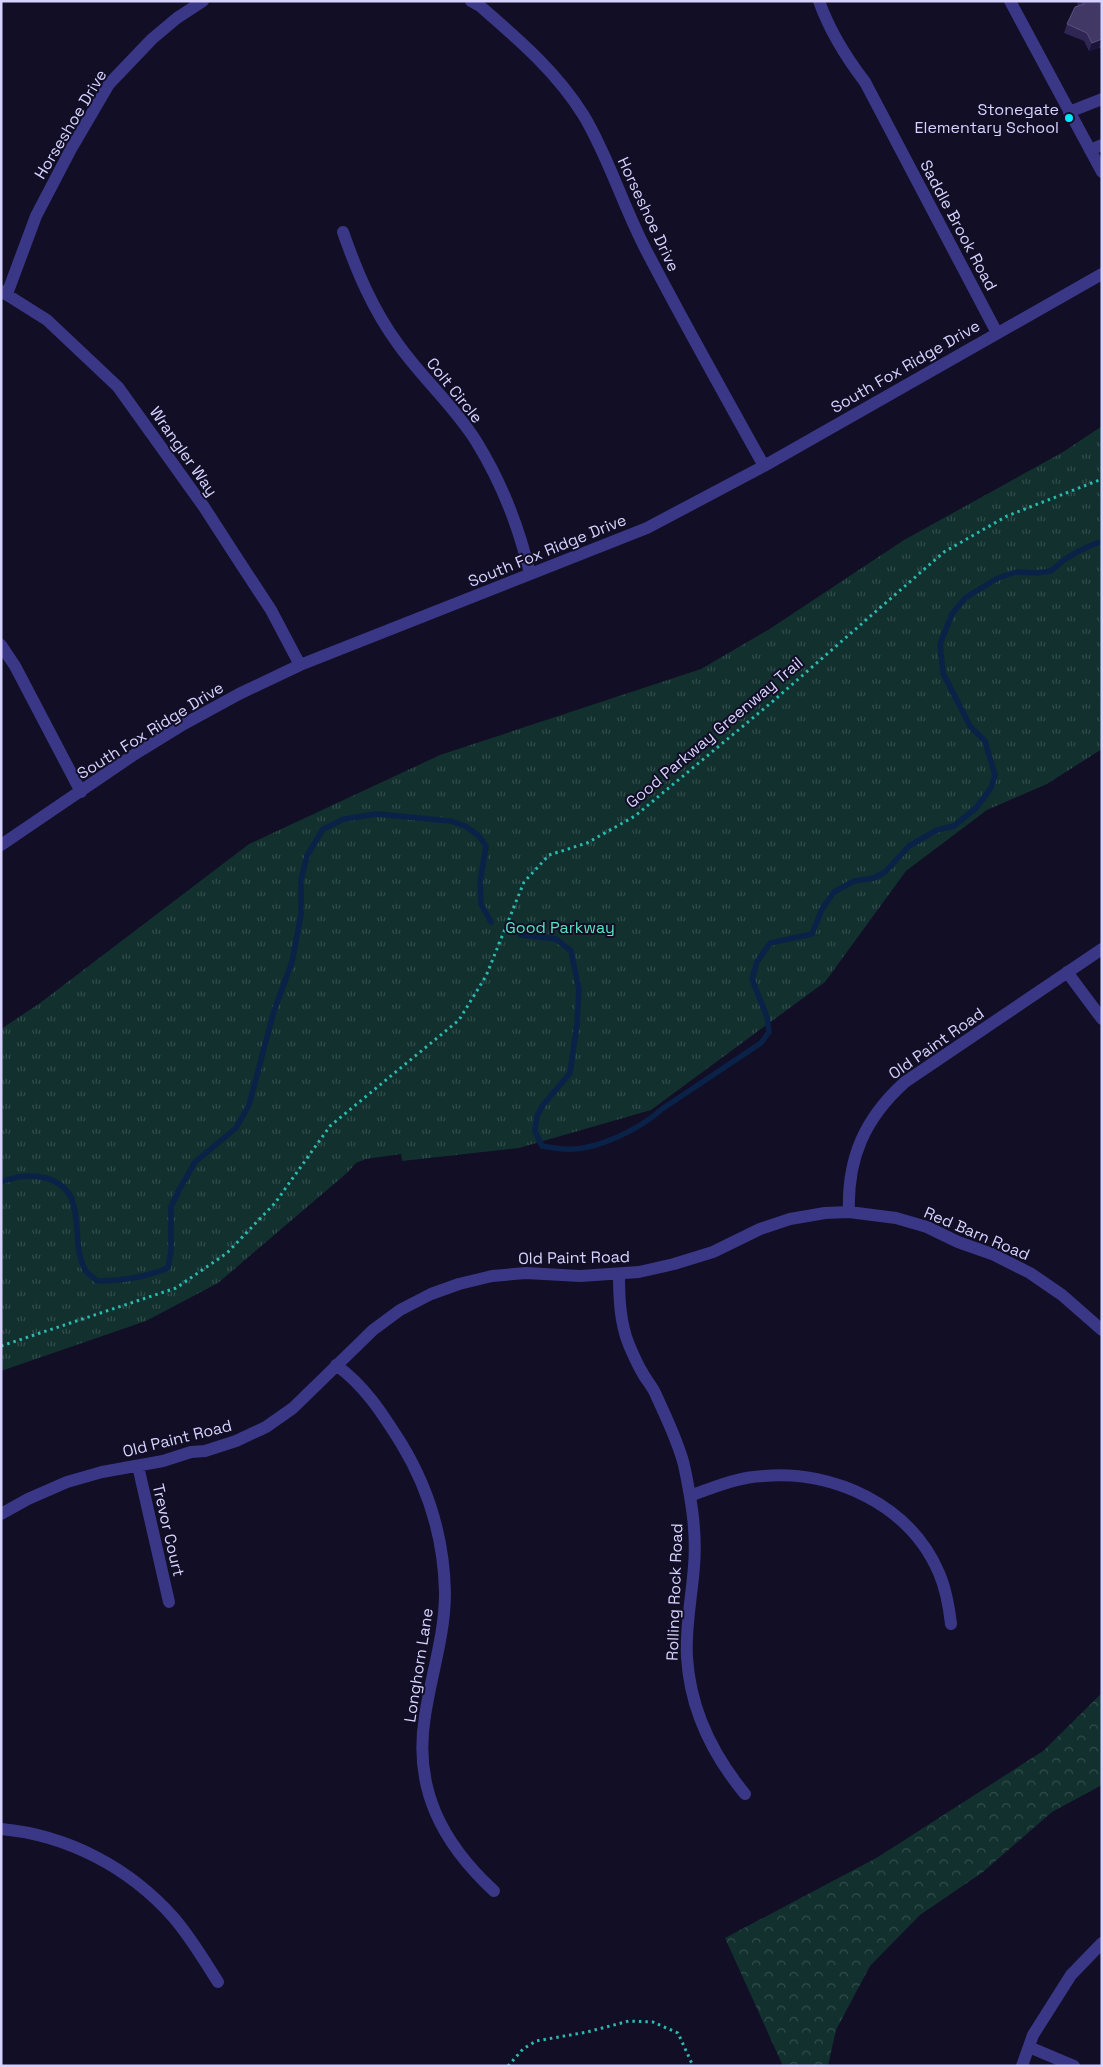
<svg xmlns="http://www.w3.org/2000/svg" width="1103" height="2067" viewBox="0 0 1103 2067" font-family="'Space Grotesk',sans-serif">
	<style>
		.forest { fill: url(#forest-crowns) }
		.park { fill: url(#park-tufts) }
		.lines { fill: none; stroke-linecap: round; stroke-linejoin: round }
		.stream { stroke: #0a2248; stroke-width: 5.5 }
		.path { stroke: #2abbb0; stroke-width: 3; stroke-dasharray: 2.5 4; stroke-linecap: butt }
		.minor { stroke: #393786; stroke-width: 12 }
		.wall { fill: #2f2654 }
		.shaded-wall { fill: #1b1539 }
		.building { fill: #413866; stroke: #58507e }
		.poi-dot { fill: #00e8fd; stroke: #110e25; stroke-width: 2 }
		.labels { text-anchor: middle; stroke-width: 4; stroke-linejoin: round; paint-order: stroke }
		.poi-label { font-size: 16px; fill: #d7d2ff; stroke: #110e25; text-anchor: end }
		.street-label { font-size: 16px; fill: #d7d2ff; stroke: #110e25 }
		.park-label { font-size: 16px; fill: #59e4bf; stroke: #110e25 }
	</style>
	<defs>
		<pattern id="forest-crowns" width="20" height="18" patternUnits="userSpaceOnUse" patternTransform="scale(1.25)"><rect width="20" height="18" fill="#11302e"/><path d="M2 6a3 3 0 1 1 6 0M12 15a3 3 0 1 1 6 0" fill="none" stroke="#334d4d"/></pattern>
		<pattern id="park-tufts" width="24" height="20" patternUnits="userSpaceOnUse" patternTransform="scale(1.25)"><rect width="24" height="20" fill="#11302e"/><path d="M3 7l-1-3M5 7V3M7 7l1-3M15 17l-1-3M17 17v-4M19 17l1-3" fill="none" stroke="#334d4d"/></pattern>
	</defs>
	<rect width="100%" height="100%" fill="#110e25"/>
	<!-- forest -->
	<path class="forest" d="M 1102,1693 L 1102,1785 L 1052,1812 L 983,1872 L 920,1915 L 870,1966 L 836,2030 L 828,2066 L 783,2066 L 725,1938 L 878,1857 L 1043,1751 Z"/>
	<!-- park -->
	<path class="park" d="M 1102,426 L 1102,749 L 1047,784 L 987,810 L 906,871 L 825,982 L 651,1110 L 519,1148 L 402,1161 L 401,1154 L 366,1159 L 356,1163 L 347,1173 L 218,1283 L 146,1321 L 1,1371 L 1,1029 L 40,1003 L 249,844 L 440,755 L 701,669 L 768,630 L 904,540 L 1063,452 Z"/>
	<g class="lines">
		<!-- stream -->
		<path class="stream" d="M 521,935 L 556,939 L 571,951 L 579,989 L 577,1024 L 570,1073 L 543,1105 L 537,1116 L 535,1131 L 542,1146 C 550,1147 558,1149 566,1149 C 596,1151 640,1129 662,1109 L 761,1043 L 769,1032 L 767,1017 L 752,979 L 757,962 L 770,943 L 812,934 L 822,909 L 834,892 L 854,881 L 874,878 L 885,872 L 909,846 L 937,830 L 954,826 L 976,808 L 991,788 L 995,775 L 985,741 L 970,726 L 943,673 L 940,644 L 952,614 L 965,598 L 998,578 L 1016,572 L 1036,573 L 1051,571 L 1064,560 L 1077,552 L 1094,544 L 1102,542
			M 1,1182 C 17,1176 30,1174 46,1178 C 92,1192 67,1239 86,1271 C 88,1274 94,1278 97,1281 C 121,1281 146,1277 168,1268 L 171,1251 L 171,1207 L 179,1190 L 195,1162 L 236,1128 L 249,1105 L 274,1011 L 292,962 L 301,915 L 301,880 L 307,856 L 323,829 L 344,819 L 377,814 L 451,821 L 465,826 L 479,836 L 486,846 L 480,882 L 481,904 L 491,922"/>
		<!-- path -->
		<path class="path" d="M 1,1346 L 176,1288 L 227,1253 L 275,1203 L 330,1126 L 459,1020 L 486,976 L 524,882 L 549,855 L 587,843 L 635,816 L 772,702 L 944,552 L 1007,516 L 1102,479
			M 508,2066 L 523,2049 L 536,2041 L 587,2032 L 629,2021 L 653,2022 L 678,2033 L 693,2066"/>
		<!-- minor -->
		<path class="minor" d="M 471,1 L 480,6 C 518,39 557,72 584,116 C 609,158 623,206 646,250 C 684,323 724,394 764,466
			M 819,1 C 830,32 845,56 865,82 L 997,333
			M 1010,1 L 1102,172
			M 1069,112 L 1102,99
			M 1090,150 L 1102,145
			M 343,232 C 357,272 373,310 398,344 C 422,378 454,406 476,441 C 502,483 519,527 530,574
			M 1,291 L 47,320 L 118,387 L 204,507 L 235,555 L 271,610 L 300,665
			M 7,294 L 36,216 L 71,149 L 109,84 L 152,39 L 177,18 L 203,1
			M 1,645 L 15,666 L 81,792
			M 1,845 L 132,756 L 184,724 L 239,694 L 300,665 L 647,528 L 764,466 L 1102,274
			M 1067,972 L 1102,1019
			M 849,1212 C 847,1158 865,1118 905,1082 L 1102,949
			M 619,1274 C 619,1298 620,1323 629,1345 C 633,1354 637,1364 642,1372 C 646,1380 653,1387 656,1395 C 666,1417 678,1441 684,1465 C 691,1498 697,1532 694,1566 C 692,1596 685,1627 687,1657 C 690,1709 712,1754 745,1794
			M 336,1365 C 365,1386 382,1413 401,1443 C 429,1489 444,1539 445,1593 C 445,1635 431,1675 425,1716 C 413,1788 442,1843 494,1891
			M 138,1466 L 169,1602
			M 690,1496 C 714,1487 738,1477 764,1476 C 834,1470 910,1505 939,1573 C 946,1589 949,1607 951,1624
			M 1,1514 L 28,1499 L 67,1482 L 102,1472 L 163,1461 L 191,1452 L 205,1451 L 236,1441 L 266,1427 L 293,1408 L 373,1330 L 400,1310 L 431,1294 L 459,1284 L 492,1276 L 526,1273 L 580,1276 L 639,1272 L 674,1264 L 713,1252 L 760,1229 L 790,1219 L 825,1213 L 849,1212 L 896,1218 L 927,1227 L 958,1242 L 992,1254 L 1030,1273 L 1062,1295 L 1102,1330
			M 1,1829 C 68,1835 130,1868 174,1918 C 191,1938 204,1960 218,1982
			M 1029,2047 L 1074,2066
			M 1022,2066 L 1033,2035 L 1071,1975 L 1102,1943"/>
	</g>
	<!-- wall -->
	<path class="wall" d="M 1078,1 L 1102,1 L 1102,49 L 1099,48 L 1089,51 L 1084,41 L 1064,33 L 1067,24 L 1077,6 Z"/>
	<!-- shaded-wall -->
	<path class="shaded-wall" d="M 1102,39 L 1099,48 L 1089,51 L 1092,43 Z"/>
	<!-- building -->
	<path class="building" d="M 1082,1 L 1102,1 L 1102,39 L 1092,43 L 1087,33 L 1067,24 L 1075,7 L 1084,4 Z"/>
	<!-- markers -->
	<circle class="poi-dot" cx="1069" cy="118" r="5"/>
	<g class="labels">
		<!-- poi labels -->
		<g class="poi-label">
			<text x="1059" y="115">Stonegate<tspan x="1059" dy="18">Elementary School</tspan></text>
		</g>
		<!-- street labels -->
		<g class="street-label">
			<text transform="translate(70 124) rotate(-59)" y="6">Horseshoe Drive</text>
			<text transform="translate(649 214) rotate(65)" y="6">Horseshoe Drive</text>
			<text transform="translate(959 225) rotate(62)" y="6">Saddle Brook Road</text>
			<text transform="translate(905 366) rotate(-30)" y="6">South Fox Ridge Drive</text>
			<text transform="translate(455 390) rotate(51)" y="6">Colt Circle</text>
			<text transform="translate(184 451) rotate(55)" y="6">Wrangler Way</text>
			<text transform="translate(547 550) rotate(-22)" y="6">South Fox Ridge Drive</text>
			<text transform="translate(150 730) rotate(-32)" y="6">South Fox Ridge Drive</text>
			<text transform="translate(714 732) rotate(-40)" y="6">Good Parkway Greenway Trail</text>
			<text transform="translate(936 1043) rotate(-35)" y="6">Old Paint Road</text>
			<text transform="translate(977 1233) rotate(23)" y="6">Red Barn Road</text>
			<text transform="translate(574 1257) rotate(-1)" y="6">Old Paint Road</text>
			<text transform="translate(177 1438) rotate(-14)" y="6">Old Paint Road</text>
			<text transform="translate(169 1530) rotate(77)" y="6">Trevor Court</text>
			<text transform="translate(674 1592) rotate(-88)" y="6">Rolling Rock Road</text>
			<text transform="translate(418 1665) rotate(-81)" y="6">Longhorn Lane</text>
		</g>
		<!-- park labels -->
		<g class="park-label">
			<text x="560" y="933">Good Parkway</text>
		</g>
	</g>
	<!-- border -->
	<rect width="1103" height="2067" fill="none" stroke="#d7d2ff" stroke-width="5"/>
</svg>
